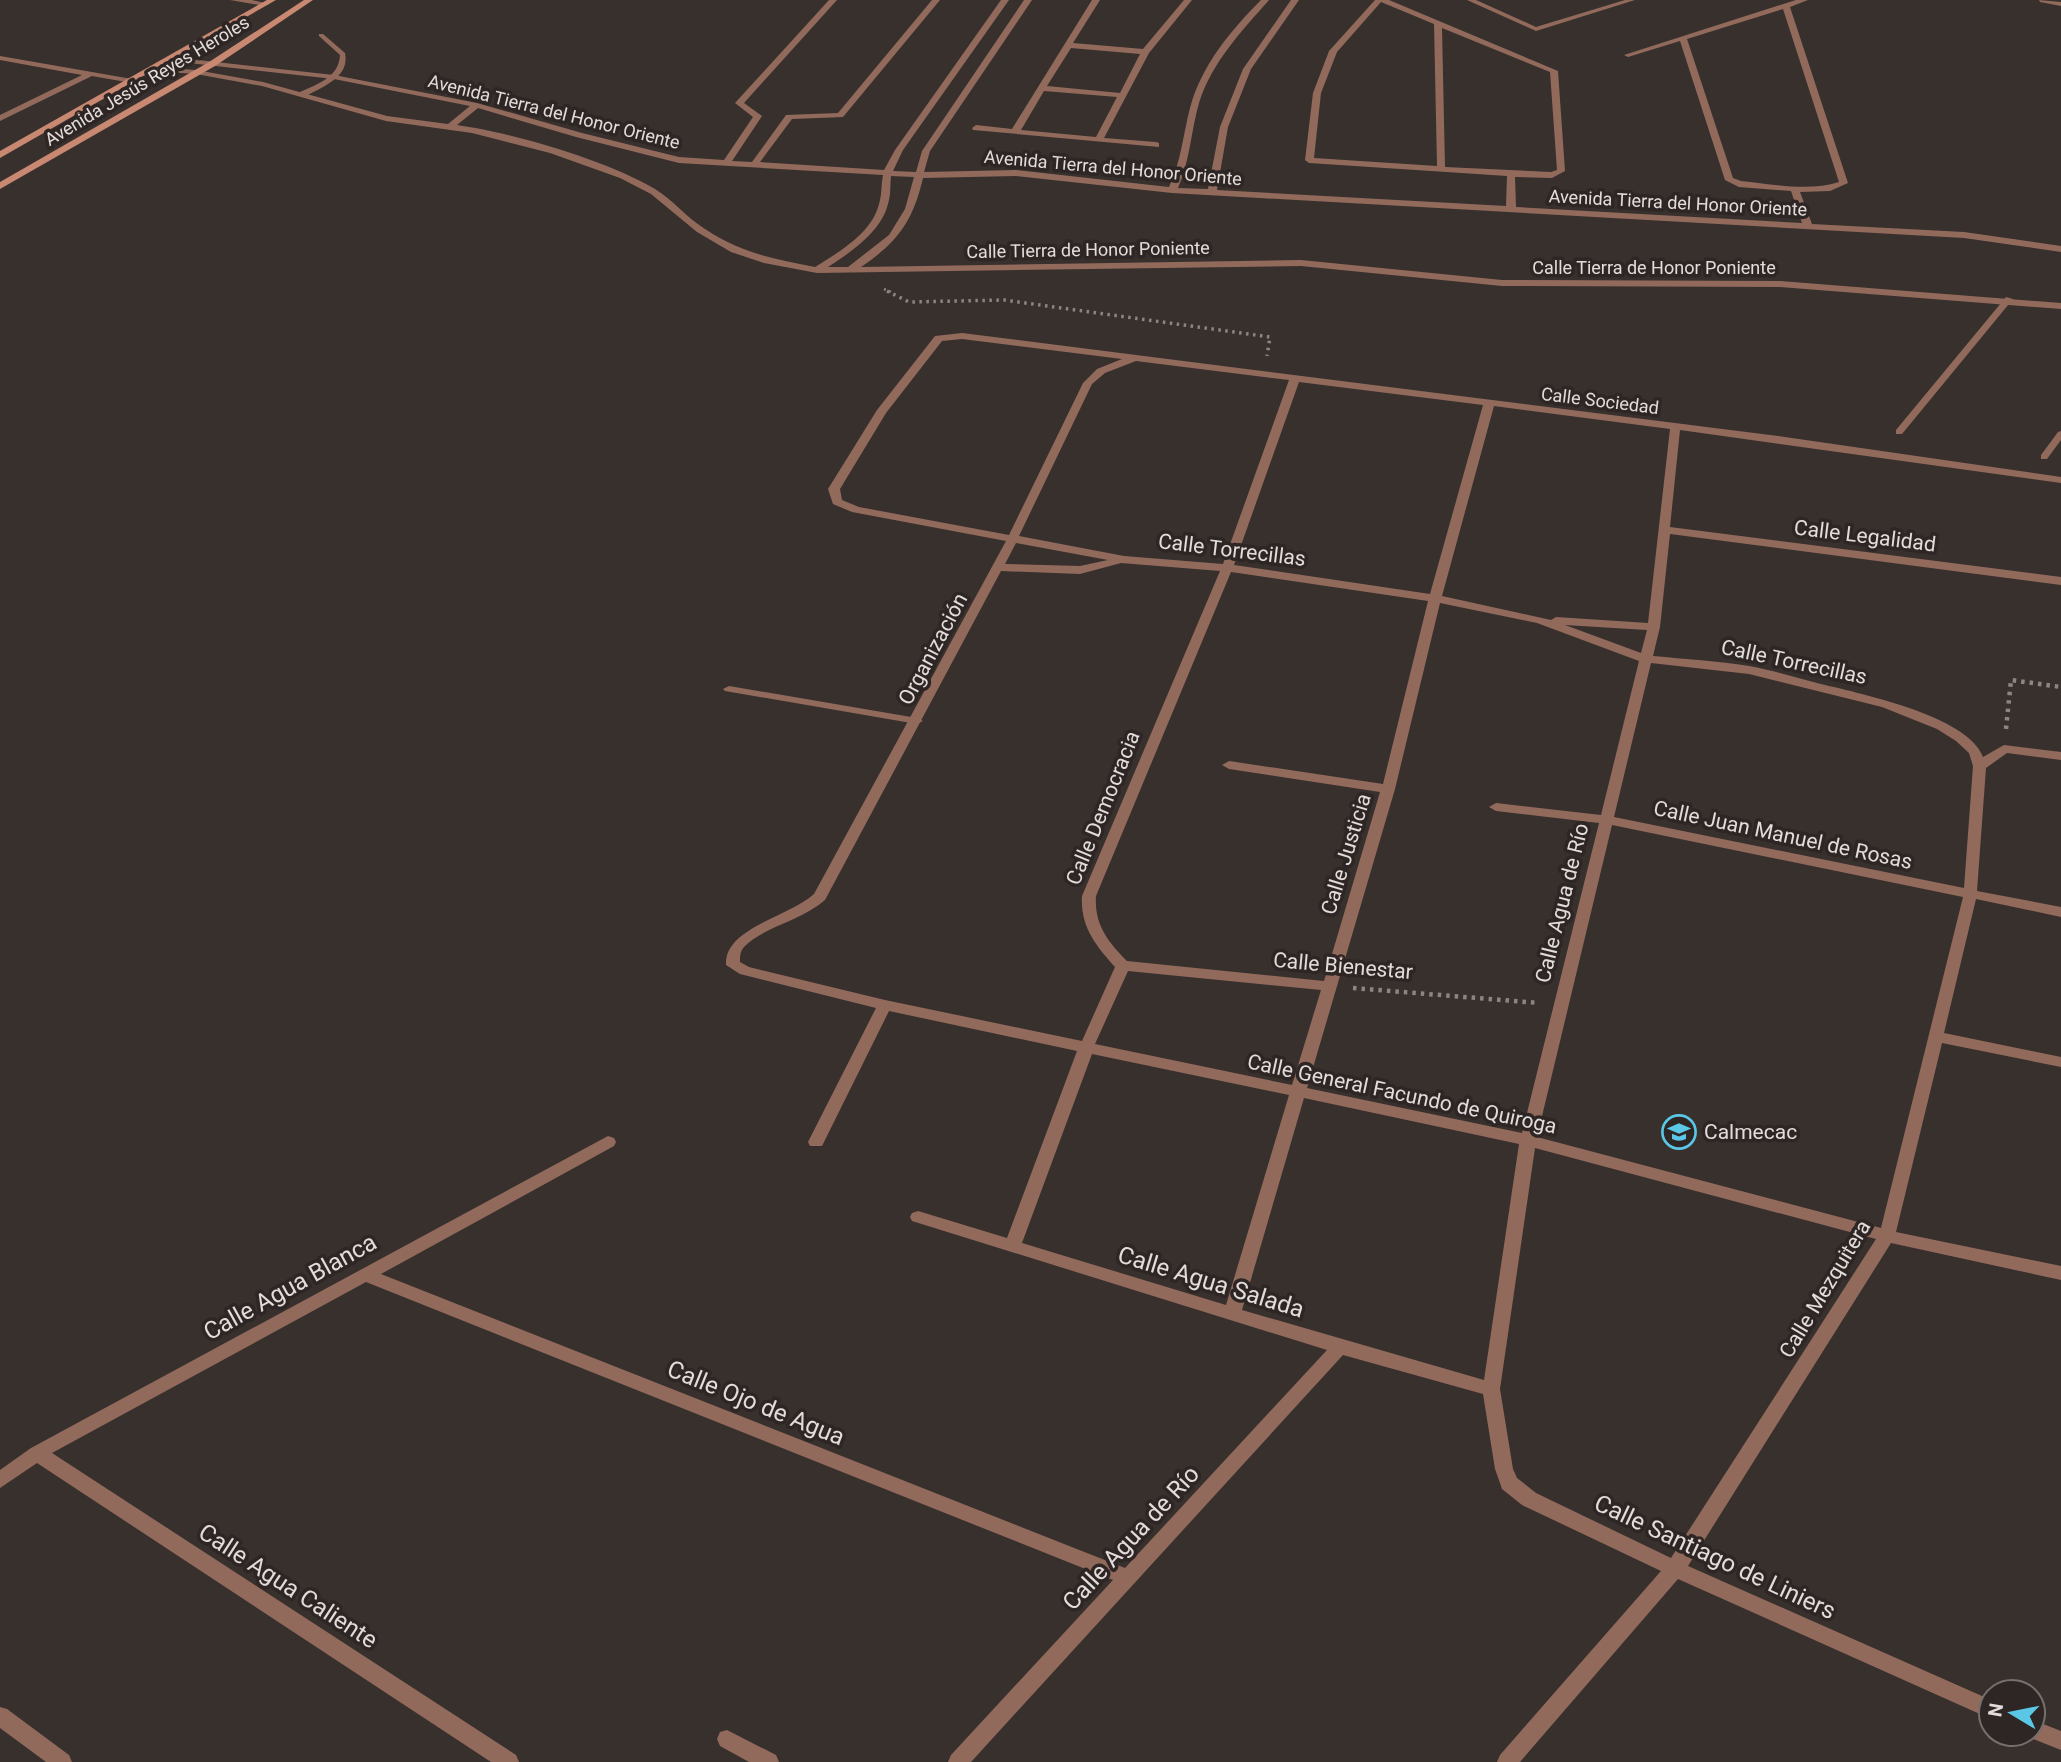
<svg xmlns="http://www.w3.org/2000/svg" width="2061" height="1762" font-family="Roboto,sans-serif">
  <rect width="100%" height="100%" fill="#38302d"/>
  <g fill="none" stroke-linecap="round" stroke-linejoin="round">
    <polyline stroke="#8c8583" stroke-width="2.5" stroke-dasharray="2 3.5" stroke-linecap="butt" points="884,289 891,292"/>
    <polyline stroke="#8c8583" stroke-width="3.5" stroke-dasharray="2.5 4.5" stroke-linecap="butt" points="887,291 909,302 1004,300 1270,337 1267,356"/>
    <g stroke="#8c8583" stroke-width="4.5" stroke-dasharray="3.5 5" stroke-linecap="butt">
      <polyline points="2006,729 2011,680 2061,687"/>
      <polyline points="1353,988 1539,1003"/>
    </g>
    <g fill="#926a5c" fill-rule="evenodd">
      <polygon points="1467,0 1476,0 1536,27 1625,0 1635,0 1536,31"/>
      <path d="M319,34H323L345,53C350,77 324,86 306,96H300V92C318,84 339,77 340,55L319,36Z"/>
      <polygon points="2006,297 2013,299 1902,434 1896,434 1896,430"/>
      <polygon points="2061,431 2061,440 2047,459 2041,459 2041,455 2058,432"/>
      <polygon points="729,686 917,718 923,721 917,724 725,691 723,689"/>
    </g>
    <g fill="#926a5c" fill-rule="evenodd">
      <polygon points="230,0 252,0 269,4 265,6"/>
      <path d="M829,0H837L744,103L762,116L732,161L752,162L786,115L838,113L932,0H940L843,117L792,119L760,162L884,170L895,150L1001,0H1009L903,150L893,171L916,172L922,151L1024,0H1032L930,151L924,172L1016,170L1169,187C1181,162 1183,135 1190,108C1201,66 1231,30 1261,0H1269C1241,32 1212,62 1199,103C1191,131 1190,161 1178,188L1208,189L1220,127L1243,69L1291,0H1299L1251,69L1228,127L1217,190L1506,206L1507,176L1309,163L1305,160L1313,93L1329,51L1375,0H1389L1558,71L1565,171L1552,178L1515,177L1516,207L1802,223L1791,191L1739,187L1725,180L1680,41L1628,57L1624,55L1796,0H1808L1790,7L1848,183L1830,191L1800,192L1812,224L1964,232L2061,246V252L1964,238L1172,193L1016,176L923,178C913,221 898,242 861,267L1301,260L1502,280L1780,281L2061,303V309L1780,287L1502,286L1301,266L817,273L764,263L731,252L697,232L651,194L620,178L550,153L472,133L386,121L262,86L196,74L153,71L149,69L153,67L196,70L263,82L387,116L448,124L470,106L334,79L171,61L167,59L171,57L334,75L477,103L582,133L679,157L724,160L753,117L735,103ZM1381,2L1434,24L1437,166L1314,158L1321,93L1337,52ZM1783,9L1839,182C1809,192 1772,184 1741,181L1733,178L1687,39ZM1442,28L1550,72L1557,170L1551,172L1445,167ZM478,108L576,137L679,163L883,175C881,185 882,195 879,204C872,233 839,252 815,267C774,259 741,253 705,229C687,218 673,200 655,189C606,160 514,133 457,125ZM891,176L914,177L905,209L889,235L848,267H828C851,252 881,232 888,204C891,195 890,185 891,176Z"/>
      <path d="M1092,0H1100L1073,43L1143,49L1184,0H1192L1149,53L1104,138L1156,142L1159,143V147L973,130L972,128L976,125L1012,129ZM1071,48L1140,54L1120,93L1047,86ZM1044,91L1117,97L1096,137L1021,130Z"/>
      <polygon points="2039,0 2061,2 2061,6 2040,2"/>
      <polygon points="0,56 132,79 136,81 132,83 92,76 0,121 0,115 82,75 0,60"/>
      <path d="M962,333L1778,436L2061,477V483L1680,430L1670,527L2061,577V585L1670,534L1660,627L1653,656C1685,659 1718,661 1749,666C1772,670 1794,677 1817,683C1857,693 1968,715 1983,757L2004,745L2061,752V760L2007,753L1986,768L1977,891L2061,907V917L1976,899L1944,1033L2061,1057V1067L1942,1043L1896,1232L2061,1266V1280L1891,1243L1688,1566L1991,1700V1719L1678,1579L1520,1762H1497L1500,1755L1661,1571L1522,1505L1502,1489L1500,1483L1495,1469L1483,1394L1343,1355L971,1762H948L951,1755L1113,1580L366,1282L52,1453L516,1755L519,1762H491L37,1463L0,1488V1470L31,1448L608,1136L614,1138L616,1142L614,1146L381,1274L1125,1568L1327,1350L912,1221L910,1217L912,1213L918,1211L1007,1238L1077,1051L889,1011L824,1142L822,1146H810L808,1142L876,1008L740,974L726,965C724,928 789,917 814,894L1006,541L852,512L833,504L828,489L877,410L935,336ZM962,339L1122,359L1097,369L1083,383L1009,535L859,507L842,500L840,489L886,413L942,341ZM1136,361L1289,380L1223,564L1124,556L1019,536L1092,384L1105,373ZM1299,382L1483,405L1430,594L1234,565ZM1494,406L1670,429L1648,623L1556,617L1551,620L1442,596ZM1016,543L1108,560L1080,566L1005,564ZM1121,563L1220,571L1082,896C1080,926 1096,946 1115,967L1082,1041L885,1000L749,967L740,962C740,956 740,952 744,947C763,927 801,921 825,900L1001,571L1080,574ZM1231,572L1428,601L1383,784L1229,761L1222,765L1229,769L1380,792L1324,981L1127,961C1108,942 1094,924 1096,896ZM1440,603L1537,623L1639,661L1601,815L1496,803L1489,807L1496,811L1599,823L1522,1133L1307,1088L1395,789ZM1565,625L1647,630L1641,653ZM1651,663L1749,674L1882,707L1937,729L1956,741L1969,753L1973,766L1964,888L1614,817ZM1612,825L1963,897L1881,1228L1537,1137ZM1128,971L1321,990L1292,1085L1095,1044ZM1092,1054L1289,1095L1226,1305L1022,1243ZM1304,1098L1519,1144L1484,1380L1242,1310ZM1535,1148L1876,1239L1671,1558L1536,1493L1517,1478L1513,1469L1500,1389Z"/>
      <polygon points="0,1707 7,1709 69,1755 72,1762 46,1762 0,1728"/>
      <polygon points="2033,1720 2061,1731 2061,1750 2026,1736 2025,1734 2033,1734"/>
      <polygon points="727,1730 776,1755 779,1762 749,1762 720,1746 717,1739 720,1732"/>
    </g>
    <g fill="#c88872" fill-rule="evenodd">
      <polygon points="267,0 276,0 0,158 0,151"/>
      <polygon points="304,0 313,0 215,66 0,189 0,182 209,62"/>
    </g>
  </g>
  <defs>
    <g id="school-ring" transform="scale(1.75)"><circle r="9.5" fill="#2e2624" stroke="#5bc7e7" stroke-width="1.5"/><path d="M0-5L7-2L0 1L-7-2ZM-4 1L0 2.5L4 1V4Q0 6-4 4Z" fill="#5bc7e7"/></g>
  </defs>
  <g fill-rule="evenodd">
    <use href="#school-ring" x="1679" y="1132"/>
  </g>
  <g text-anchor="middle" stroke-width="7" stroke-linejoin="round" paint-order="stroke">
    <g font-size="18" fill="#e2dcda" stroke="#2e2624">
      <text transform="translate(147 81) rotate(-31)" y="6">Avenida Jesús Reyes Heroles</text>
      <text transform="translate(554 112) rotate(14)" y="6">Avenida Tierra del Honor Oriente</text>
      <text transform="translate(1113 168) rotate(5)" y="6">Avenida Tierra del Honor Oriente</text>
      <text transform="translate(1678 203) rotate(3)" y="6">Avenida Tierra del Honor Oriente</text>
      <text transform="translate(1088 250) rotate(-1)" y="6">Calle Tierra de Honor Poniente</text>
      <text x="1654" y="274">Calle Tierra de Honor Poniente</text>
      <text transform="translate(1600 401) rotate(7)" y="6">Calle Sociedad</text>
    </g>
    <g font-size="21" fill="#e2dcda" stroke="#2e2624">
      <text transform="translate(1865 536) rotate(7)" y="7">Calle Legalidad</text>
      <text transform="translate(1232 550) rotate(7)" y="7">Calle Torrecillas</text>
      <text transform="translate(933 649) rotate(-62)" y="7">Organización</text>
      <text transform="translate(1794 662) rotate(12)" y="7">Calle Torrecillas</text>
      <text transform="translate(1103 808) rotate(-68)" y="7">Calle Democracia</text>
      <text transform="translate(1783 835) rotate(12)" y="7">Calle Juan Manuel de Rosas</text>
      <text transform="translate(1346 854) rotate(-73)" y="7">Calle Justicia</text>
      <text transform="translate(1562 903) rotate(-76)" y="7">Calle Agua de Río</text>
      <text transform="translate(1343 966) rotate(5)" y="7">Calle Bienestar</text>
      <text transform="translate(1402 1094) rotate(12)" y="7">Calle General Facundo de Quiroga</text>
      <text transform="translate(1825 1289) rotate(-59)" y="7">Calle Mezquitera</text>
    </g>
    <g font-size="21" fill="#e2dcda" stroke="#2e2624" text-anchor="start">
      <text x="1704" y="1139">Calmecac</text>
    </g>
    <g font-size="24" fill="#e2dcda" stroke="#2e2624">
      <text transform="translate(1211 1282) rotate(17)" y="8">Calle Agua Salada</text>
      <text transform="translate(290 1287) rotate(-29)" y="8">Calle Agua Blanca</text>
      <text transform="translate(756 1403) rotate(22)" y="8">Calle Ojo de Agua</text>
      <text transform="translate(1131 1538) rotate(-47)" y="8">Calle Agua de Río</text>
      <text transform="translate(1715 1557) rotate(25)" y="8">Calle Santiago de Liniers</text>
      <text transform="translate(288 1586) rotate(33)" y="8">Calle Agua Caliente</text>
    </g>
  </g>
  <g transform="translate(2012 1713) rotate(280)"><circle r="33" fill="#2e2624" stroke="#766f6d" stroke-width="2"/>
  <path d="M0-5L12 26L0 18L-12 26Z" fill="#5bc7e7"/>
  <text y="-10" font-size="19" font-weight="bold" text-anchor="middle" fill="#e2dcda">N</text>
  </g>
</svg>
